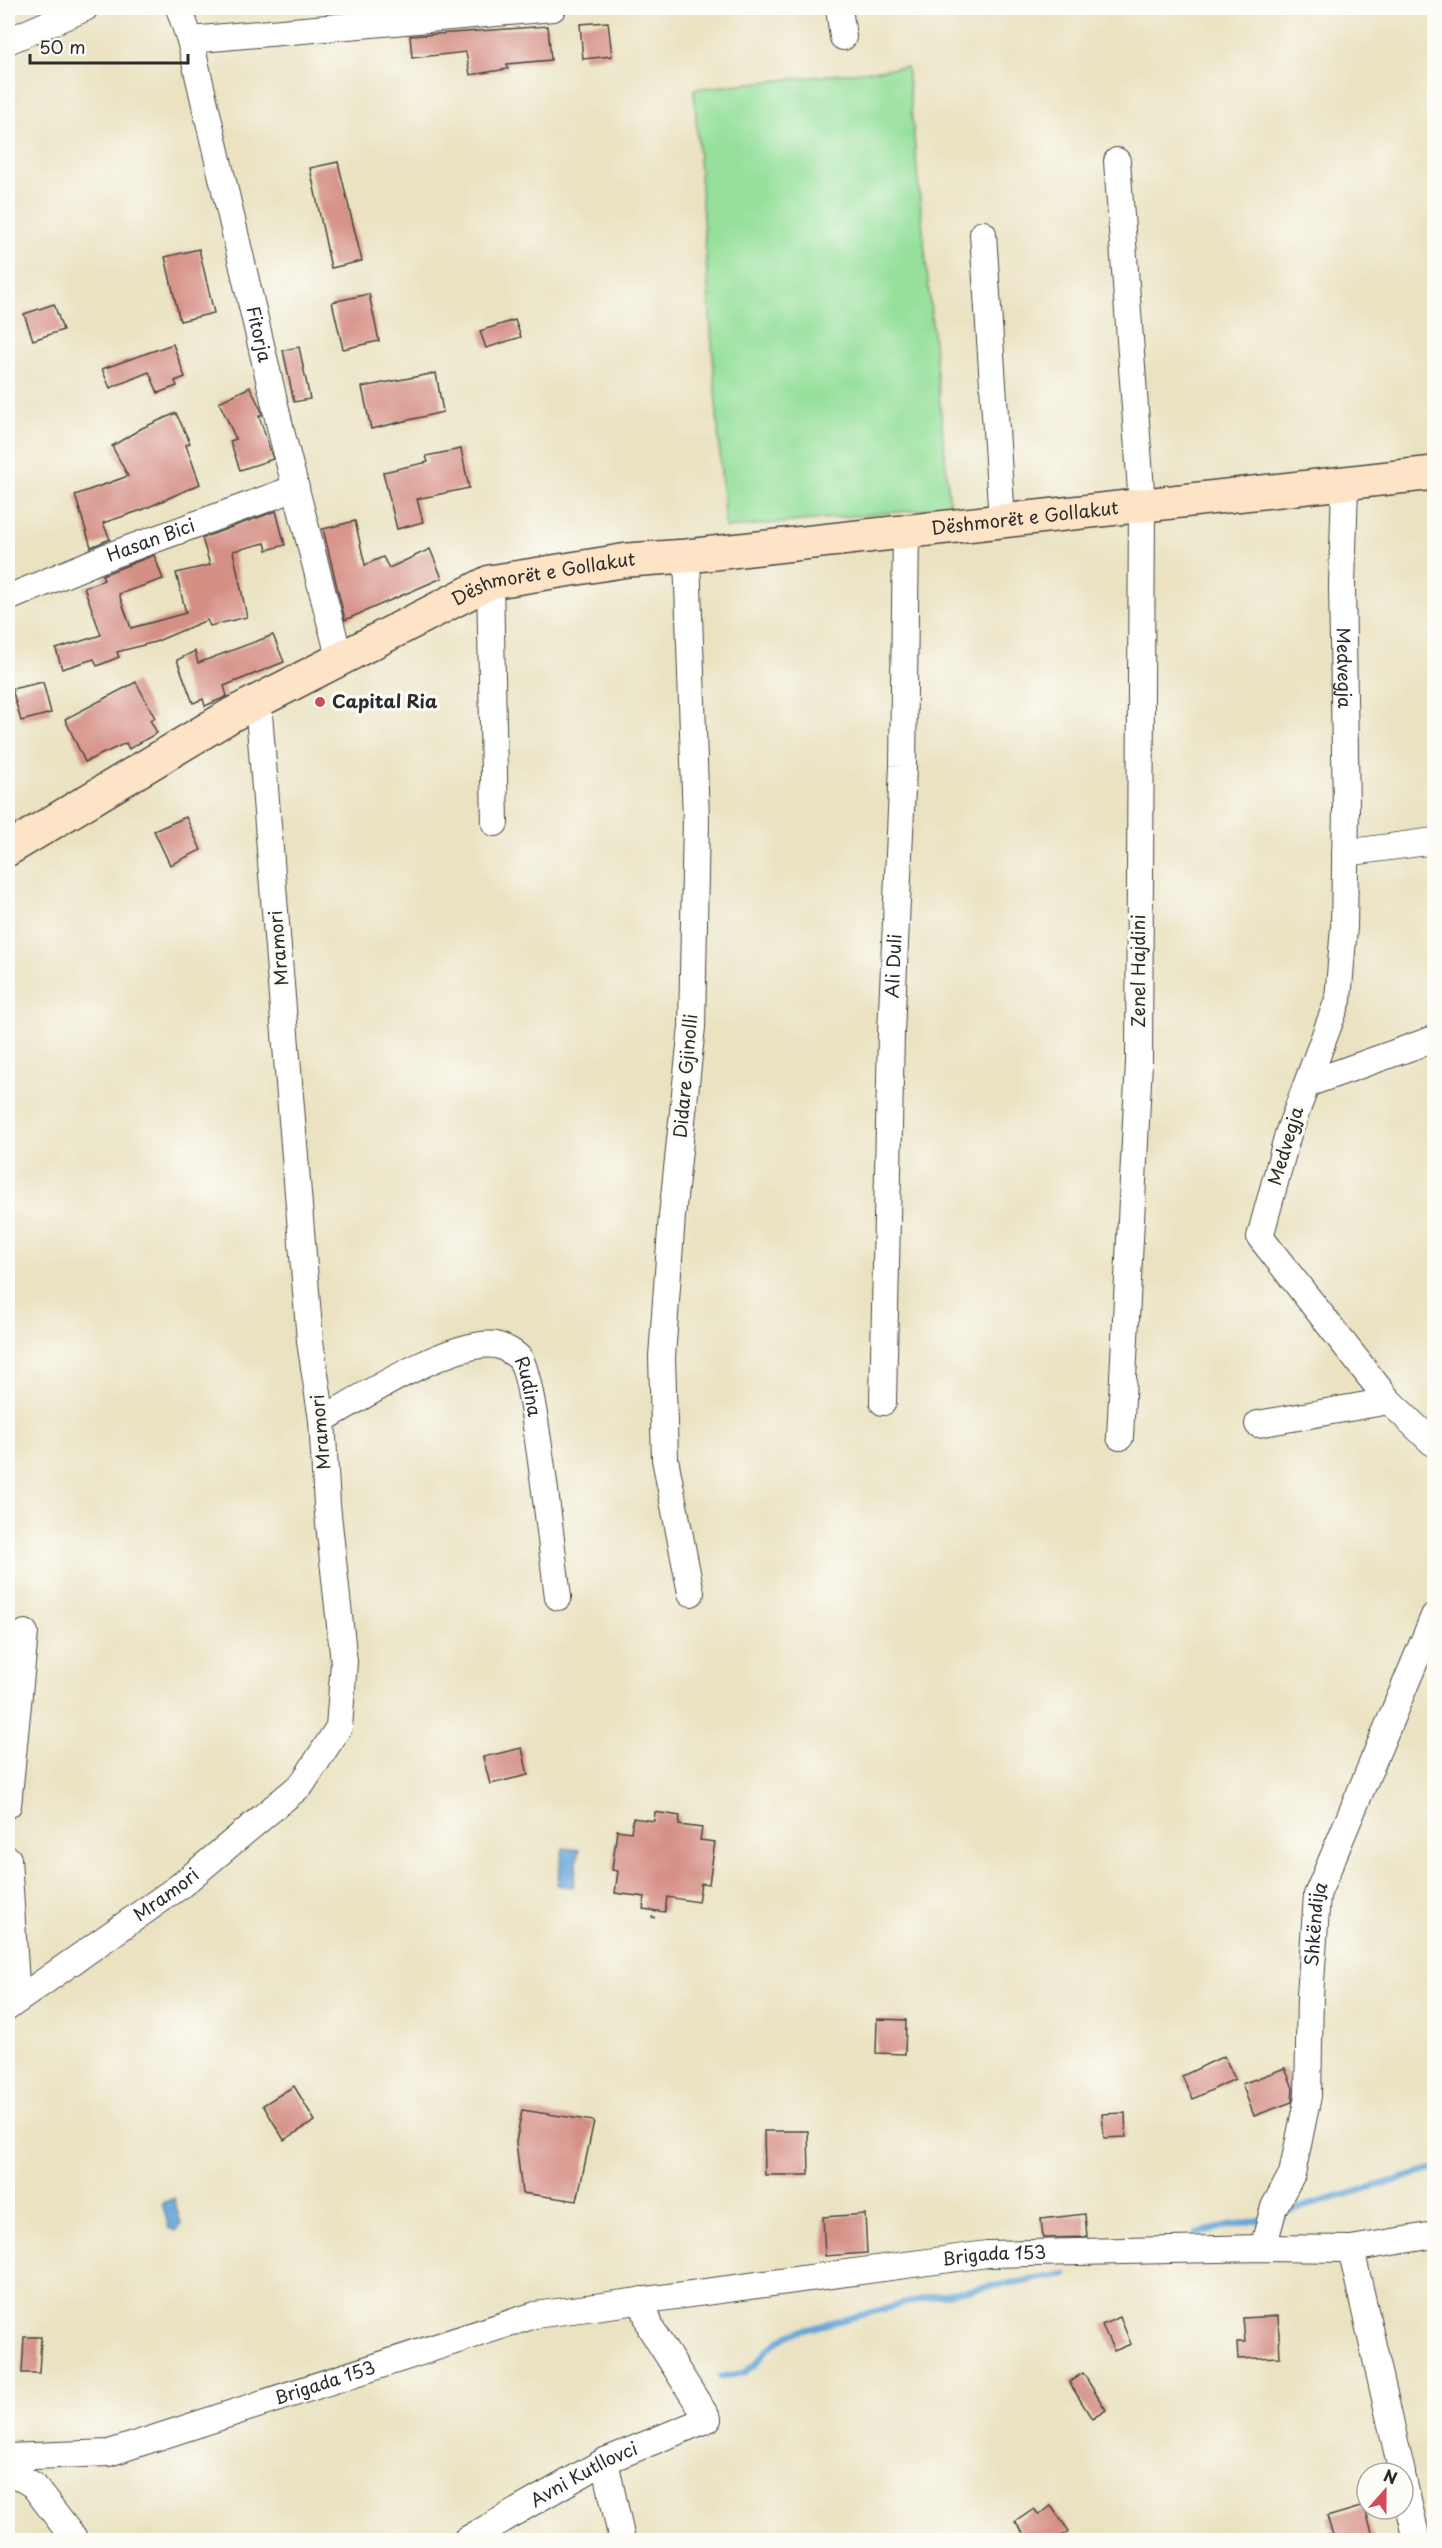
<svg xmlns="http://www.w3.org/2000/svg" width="1442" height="2548" font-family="'Playpen Sans',sans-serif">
  <rect width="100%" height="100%" fill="#fdfcf7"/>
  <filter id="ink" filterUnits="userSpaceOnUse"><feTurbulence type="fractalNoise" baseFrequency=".0167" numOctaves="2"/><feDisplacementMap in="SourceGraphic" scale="12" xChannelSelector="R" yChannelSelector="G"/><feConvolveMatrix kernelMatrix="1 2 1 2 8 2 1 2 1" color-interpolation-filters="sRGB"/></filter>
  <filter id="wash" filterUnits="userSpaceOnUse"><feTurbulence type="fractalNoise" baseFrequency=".008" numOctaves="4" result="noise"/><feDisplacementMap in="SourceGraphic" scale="24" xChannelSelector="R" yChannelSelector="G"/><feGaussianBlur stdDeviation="1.35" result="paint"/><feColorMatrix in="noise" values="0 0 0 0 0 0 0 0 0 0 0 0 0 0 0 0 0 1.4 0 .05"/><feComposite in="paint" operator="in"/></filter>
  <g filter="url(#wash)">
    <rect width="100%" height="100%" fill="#eae2c1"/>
    <polygon fill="#96e09b" stroke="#608663" stroke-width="1.5" points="907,67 950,507 725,528 694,89"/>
    <g fill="#63a5d7" stroke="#476881" stroke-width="1.5">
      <polygon points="563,1848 579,1850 573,1887 557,1885"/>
      <polygon points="174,2198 181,2224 176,2231 169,2228 162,2203"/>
    </g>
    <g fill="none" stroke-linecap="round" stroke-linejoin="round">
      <g stroke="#63a5d7" stroke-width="6">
        <polyline points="1289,2211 1434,2169"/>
        <polyline points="1196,2233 1262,2219"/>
        <polyline points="720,2377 744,2373 756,2364 767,2350 790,2334 933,2296 1066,2274"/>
      </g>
    </g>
    <g id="blocks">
      <g fill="#d59086">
        <polygon points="608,22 612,56 583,59 580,24"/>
        <polygon points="548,26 551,60 507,64 508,69 470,75 466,52 412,58 410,36"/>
        <polygon points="338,162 362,261 331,268 310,168"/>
        <polygon points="199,249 214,313 180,321 165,257"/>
        <polygon points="369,294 379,341 343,349 332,302"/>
        <polygon points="54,304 63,330 33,340 24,314"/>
        <polygon points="515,320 521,337 486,348 480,331"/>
        <polygon points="173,344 185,377 175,381 177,386 158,393 149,372 110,388 102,369"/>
        <polygon points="299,347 310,399 294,402 283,350"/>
        <polygon points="436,373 443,412 371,429 362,387"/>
        <polygon points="250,387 261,410 262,415 259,416 273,459 240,470 230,441 236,439 219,402"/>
        <polygon points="176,413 190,443 186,445 200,484 142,510 103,523 110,539 91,547 75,495 128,476 112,446 142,428"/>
        <polygon points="461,449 469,488 417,499 423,522 397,529 383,472 428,462 426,456"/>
        <polygon points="276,511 285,545 267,550 265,543 233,551 247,617 210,626 207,620 155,642 117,652 119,657 97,666 94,659 62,669 56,649 101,635 84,587 104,580 102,575 154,555 163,579 119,594 131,628 186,613 176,573 210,565 202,538"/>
        <polygon points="355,521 365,565 383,557 389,568 430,549 442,578 345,620 323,529"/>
        <polygon points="273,635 284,662 224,686 227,696 221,699 205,706 203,699 193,703 177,660 195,651 198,663"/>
        <polygon points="43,682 51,713 21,721 12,689"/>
        <polygon points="136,682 155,718 150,720 157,733 129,749 126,743 85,762 65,719"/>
        <polygon points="186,817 201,850 170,865 154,831"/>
        <polygon points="522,1748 528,1775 490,1784 483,1757"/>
        <polygon points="655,1812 680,1816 679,1825 702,1828 700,1840 715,1842 709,1884 701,1883 698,1902 667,1897 665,1912 643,1909 645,1897 615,1893 618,1871 612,1870 617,1830 631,1832 633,1818 654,1821"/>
        <polygon points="877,2019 906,2020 905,2054 876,2053"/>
        <polygon points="1224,2056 1235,2079 1193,2099 1182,2076"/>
        <polygon points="1285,2068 1293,2088 1292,2102 1254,2116 1242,2084"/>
        <polygon points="294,2086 315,2121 284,2140 263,2105"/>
        <polygon points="522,2110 594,2121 577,2201 522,2193 516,2142"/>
        <polygon points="1125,2113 1126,2137 1104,2138 1102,2114"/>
        <polygon points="764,2131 808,2131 809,2175 765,2175"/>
        <polygon points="865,2214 867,2253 825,2256 823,2217"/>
        <polygon points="1085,2214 1087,2237 1043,2238 1041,2219"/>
        <polygon points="1278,2316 1280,2357 1238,2359 1237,2342 1245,2342 1243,2318"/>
        <polygon points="1120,2317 1131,2344 1114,2351 1102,2325"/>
        <polygon points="24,2337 41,2337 39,2373 22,2373"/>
        <polygon points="1083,2373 1106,2410 1092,2419 1069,2382"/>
        <polygon points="1051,2506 1069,2531 1055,2541 1029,2541 1015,2522 1034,2509 1039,2515"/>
        <polygon points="1364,2506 1374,2538 1364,2541 1335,2541 1327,2517"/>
      </g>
    </g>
  </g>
  <g filter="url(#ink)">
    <use href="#blocks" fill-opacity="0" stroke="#484642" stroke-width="1.5"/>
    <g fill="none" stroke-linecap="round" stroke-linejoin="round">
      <g stroke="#484642" stroke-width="28">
        <g id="street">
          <path id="s1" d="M179,8L190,40L282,435L340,660"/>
          <polyline points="839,8 843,37"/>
          <polyline points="190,40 553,8"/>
          <polyline points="8,41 85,8"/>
          <polyline points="1117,161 1142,504 1139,1062 1120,1437"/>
          <polyline points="983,234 1002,520"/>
          <path id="s2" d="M1345,484L1342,585L1346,807L1344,927L1338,1000L1288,1134L1260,1237L1389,1401L1434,1444"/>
          <polyline points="687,556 696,820 692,1027 672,1216 662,1357 665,1459 691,1593"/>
          <polyline points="490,582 495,823"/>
          <path id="s3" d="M8,598L106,557L296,488"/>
          <polyline points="1345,853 1434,841"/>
          <polyline points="1307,1084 1434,1039"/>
          <path id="s4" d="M883,1402L891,1033L903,766L906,530"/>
          <path id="s5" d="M322,1420C360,1398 453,1339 496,1345C504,1347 515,1353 520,1359C534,1376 553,1561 558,1597"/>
          <polyline points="1258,1424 1389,1401"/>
          <polyline points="8,1805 25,1633"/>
          <polyline points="8,1859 17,2000"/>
          <path id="s6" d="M8,2007L180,1886L302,1784L339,1727L344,1662L327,1505L322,1420L310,1341L258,702"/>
          <path id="s7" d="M1263,2248L1274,2207L1292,2174L1308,2096L1310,1996L1317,1895L1434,1616"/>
          <polyline points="1351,2249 1402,2473"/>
          <path id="s8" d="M8,2457L109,2453L535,2315L987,2254L1263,2248L1351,2249L1434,2235"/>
          <polyline points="605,2461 622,2540"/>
          <polyline points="8,2470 33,2485 75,2540"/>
          <polyline points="1403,2479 1417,2540"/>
          <path id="s9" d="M466,2540L605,2461L708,2419L651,2329L642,2300"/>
        </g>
      </g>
      <g stroke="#484642" stroke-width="36">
        <g id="secondary">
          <path id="s10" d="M8,849L233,714L490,582L628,560L687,556L1434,473"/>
        </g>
      </g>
      <polyline stroke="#484642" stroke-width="4" stroke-dasharray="1.5 4.5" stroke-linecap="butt" points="653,1918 655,1911"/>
      <use href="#street" stroke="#fff" stroke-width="26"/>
      <use href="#secondary" stroke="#fee4c6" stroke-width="33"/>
    </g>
  </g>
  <circle fill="#d1495b" stroke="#fdfcf7" stroke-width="2" cx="320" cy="702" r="6"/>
  <g text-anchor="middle" stroke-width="6" stroke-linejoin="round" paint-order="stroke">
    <g font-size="18" fill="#2b2b2b" stroke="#fdfcf7">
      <text dy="6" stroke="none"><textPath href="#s1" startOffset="336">Fitorja</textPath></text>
      <text dy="6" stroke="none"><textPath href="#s10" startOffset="1090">Dëshmorët e Gollakut</textPath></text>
      <text dy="6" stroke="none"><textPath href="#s3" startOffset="154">Hasan Bici</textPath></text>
      <text dy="6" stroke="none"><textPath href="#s10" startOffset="604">Dëshmorët e Gollakut</textPath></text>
      <text dy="6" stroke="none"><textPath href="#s2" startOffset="184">Medvegja</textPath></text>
      <text transform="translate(279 948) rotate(-95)" y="6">Mramori</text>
      <text dy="6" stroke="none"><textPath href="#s4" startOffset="436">Ali Duli</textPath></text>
      <text transform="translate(1139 971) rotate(-90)" y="6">Zenel Hajdini</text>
      <text transform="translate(686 1076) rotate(-85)" y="6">Didare Gjinolli</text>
      <text transform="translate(1286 1146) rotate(-73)" y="6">Medvegja</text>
      <text dy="6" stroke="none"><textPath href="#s5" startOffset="249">Rudina</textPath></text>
      <text transform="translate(321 1432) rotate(-95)" y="6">Mramori</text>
      <text dy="6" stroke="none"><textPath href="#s6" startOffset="194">Mramori</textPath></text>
      <text dy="6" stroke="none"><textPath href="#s7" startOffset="332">Shkëndija</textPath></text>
      <text dy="6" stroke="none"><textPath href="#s8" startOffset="1012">Brigada 153</textPath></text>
      <text dy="6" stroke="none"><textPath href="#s8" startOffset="328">Brigada 153</textPath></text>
      <text dy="6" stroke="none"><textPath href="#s9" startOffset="135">Avni Kutllovci</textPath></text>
    </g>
    <g font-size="18" font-weight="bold" fill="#2b2b2b" stroke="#fdfcf7" text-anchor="start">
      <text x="332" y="708">Capital Ria</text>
    </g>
  </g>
  <rect width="1442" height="2548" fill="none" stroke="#fdfcf7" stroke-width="30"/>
  <g transform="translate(1385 2491) rotate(21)"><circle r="28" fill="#fdfcf7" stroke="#a9a8a5" stroke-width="1.5"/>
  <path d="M0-4.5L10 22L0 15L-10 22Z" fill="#d1495b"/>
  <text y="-9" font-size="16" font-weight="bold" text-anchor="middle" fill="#2b2b2b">N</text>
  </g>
  <path d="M30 54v9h158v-9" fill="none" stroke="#2b2b2b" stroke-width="3"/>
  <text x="39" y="54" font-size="18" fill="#2b2b2b" stroke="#fdfcf7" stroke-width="4.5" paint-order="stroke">50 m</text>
</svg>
